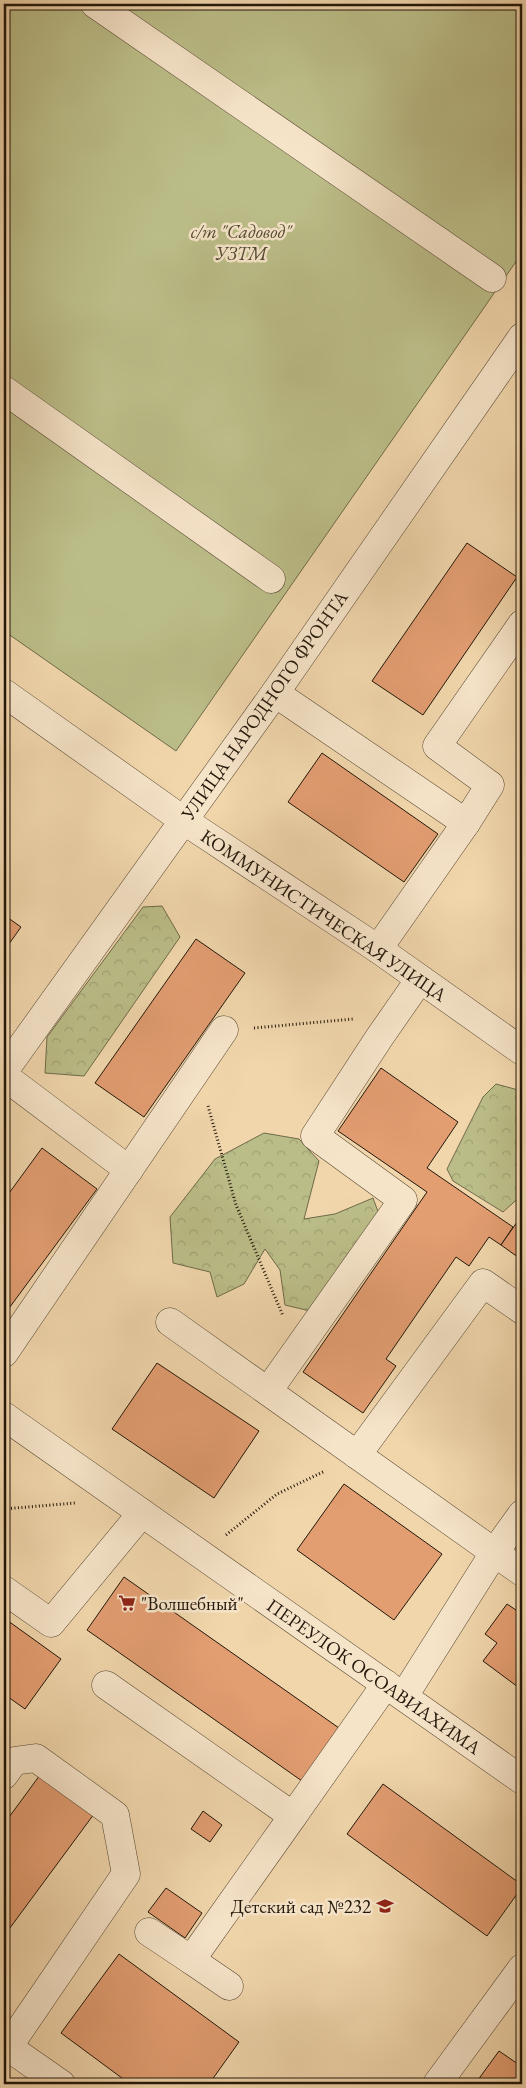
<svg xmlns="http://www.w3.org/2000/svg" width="526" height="2088" font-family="'EB Garamond',serif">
  <defs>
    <pattern id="forest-crowns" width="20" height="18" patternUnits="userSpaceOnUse" patternTransform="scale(1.25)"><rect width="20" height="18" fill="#bbbd88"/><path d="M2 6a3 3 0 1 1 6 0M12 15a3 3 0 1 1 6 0" fill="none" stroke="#a0a274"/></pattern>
  </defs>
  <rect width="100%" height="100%" fill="#f1d6ac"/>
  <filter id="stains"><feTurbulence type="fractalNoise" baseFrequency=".004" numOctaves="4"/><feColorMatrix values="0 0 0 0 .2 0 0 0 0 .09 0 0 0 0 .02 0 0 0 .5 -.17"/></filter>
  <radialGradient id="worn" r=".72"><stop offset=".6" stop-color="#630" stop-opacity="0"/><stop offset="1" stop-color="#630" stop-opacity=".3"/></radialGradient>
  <g fill="url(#forest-crowns)" stroke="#6e6a49">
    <polygon points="162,906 180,937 84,1076 45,1073 47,1037 143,907"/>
    <polygon points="496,1084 522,1091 522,1195 503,1212 453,1181 447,1169 483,1097"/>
    <polygon points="264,1133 299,1139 319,1161 304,1219 335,1214 373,1198 380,1217 310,1311 285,1305 280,1270 265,1249 244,1284 217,1297 210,1272 173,1263 170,1217 215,1159"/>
  </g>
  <polygon fill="#bbbd88" stroke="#6e6a49" points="4,4 522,4 522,253 176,751 4,631"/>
  <g fill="#e29d71" stroke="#22170a">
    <polygon points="467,543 517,577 423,715 372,681"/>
    <polygon points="322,753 438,834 404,882 288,802"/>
    <polygon points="4,915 21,927 4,951"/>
    <polygon points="196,939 245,973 144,1117 95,1083"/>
    <polygon points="381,1068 458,1122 427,1168 513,1227 501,1245 489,1237 469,1266 456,1257 386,1359 396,1366 363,1413 303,1372 427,1192 338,1131"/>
    <polygon points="42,1148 97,1189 4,1315 4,1200"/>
    <polygon points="522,1215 522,1260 501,1245"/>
    <polygon points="157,1363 259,1431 214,1498 112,1429"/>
    <polygon points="344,1484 442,1554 394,1620 297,1550"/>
    <polygon points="124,1577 339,1728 302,1781 87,1630"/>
    <polygon points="507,1604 519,1612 522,1608 522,1690 483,1661 497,1643 485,1634"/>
    <polygon points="4,1618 61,1659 25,1709 4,1694"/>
    <polygon points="40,1775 94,1814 4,1936 4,1824"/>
    <polygon points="383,1784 522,1885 522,1887 487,1936 347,1834"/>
    <polygon points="203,1811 222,1825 210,1842 191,1829"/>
    <polygon points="166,1888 202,1913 185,1938 148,1912"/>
    <polygon points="119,1954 239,2042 209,2084 130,2084 61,2033"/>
    <polygon points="499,2051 518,2064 522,2058 522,2084 475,2084"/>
  </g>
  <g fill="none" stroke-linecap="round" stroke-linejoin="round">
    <g stroke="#564732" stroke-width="29">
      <g id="minor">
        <polyline points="95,4 492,278"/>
        <polyline points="4,390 271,579"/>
        <polyline points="4,693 183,820 378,949 522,1051"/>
        <polyline points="275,693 466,823 378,949"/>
        <polyline points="466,823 490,785 437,746 522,624"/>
        <polyline points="4,1071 275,693 522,337"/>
        <polyline points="4,1076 129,1170"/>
        <polyline points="170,1322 522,1572"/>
        <polyline points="4,1353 224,1030"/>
        <polyline points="268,1391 403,1200 315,1136 379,1038 420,979"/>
        <polyline points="4,1416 522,1780"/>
        <polyline points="357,1455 483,1283 522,1310"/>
        <polyline points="4,1590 51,1623 142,1513"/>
        <polyline points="106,1685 293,1816 386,1684"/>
        <polyline points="404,1696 494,1553 522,1514"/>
        <polyline points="4,1775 14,1761 36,1758 115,1815 126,1874 4,2053"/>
        <polyline points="149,1932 191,1960 293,1816"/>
        <polyline points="191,1960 229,1986"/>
        <polyline points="8,2047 61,2084"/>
        <polyline points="437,2084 522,1968"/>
      </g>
    </g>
    <g stroke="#22170a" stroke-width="3" stroke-dasharray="1 2.5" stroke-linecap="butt">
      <polyline points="254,1028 353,1019"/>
      <polyline points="208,1106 236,1205 283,1316"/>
      <polyline points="4,1509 75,1503"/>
      <polyline points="226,1535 277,1494 325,1471"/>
    </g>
    <use href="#minor" stroke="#f6e4c9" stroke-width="28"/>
  </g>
  <defs>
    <g id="supermarket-bare" transform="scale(1.35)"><path d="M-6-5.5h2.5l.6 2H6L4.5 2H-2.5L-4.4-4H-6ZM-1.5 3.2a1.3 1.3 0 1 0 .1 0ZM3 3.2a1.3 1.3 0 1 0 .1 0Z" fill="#8f2418" stroke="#f6e4c9" stroke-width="2.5" paint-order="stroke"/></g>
    <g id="school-bare" transform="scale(1.35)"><path d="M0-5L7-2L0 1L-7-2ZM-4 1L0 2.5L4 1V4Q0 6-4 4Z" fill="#8f2418" stroke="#f6e4c9" stroke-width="2.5" paint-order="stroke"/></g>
  </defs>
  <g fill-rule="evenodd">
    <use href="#supermarket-bare" x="127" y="1603"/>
    <use href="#school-bare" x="385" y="1906"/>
  </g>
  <g text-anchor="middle" stroke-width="5" stroke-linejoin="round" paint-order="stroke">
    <g font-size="19" font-style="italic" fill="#504930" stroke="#f6e4c9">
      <text x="241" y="238">с/т "Садовод"<tspan x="241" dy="22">УЗТМ</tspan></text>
    </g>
    <g font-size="19" fill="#22170a" stroke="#f6e4c9">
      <text transform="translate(264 705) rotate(-55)" y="7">УЛИЦА НАРОДНОГО ФРОНТА</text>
      <text transform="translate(324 915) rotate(34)" y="7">КОММУНИСТИЧЕСКАЯ УЛИЦА</text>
      <text transform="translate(374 1676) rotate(35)" y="7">ПЕРЕУЛОК ОСОАВИАХИМА</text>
    </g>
    <g font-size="19" fill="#22170a" stroke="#f6e4c9" text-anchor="start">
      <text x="141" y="1610">"Волшебный"</text>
      <text x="371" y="1913" text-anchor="end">Детский сад №232</text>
    </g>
  </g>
  <rect width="526" height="2088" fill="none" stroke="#f1d6ac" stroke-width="20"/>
  <rect x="5" y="5" width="516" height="2078" fill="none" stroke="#22170a" stroke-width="2.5"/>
  <rect x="10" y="10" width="506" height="2068" fill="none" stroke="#22170a"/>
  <rect width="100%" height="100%" filter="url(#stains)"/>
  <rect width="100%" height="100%" fill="url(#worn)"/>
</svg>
